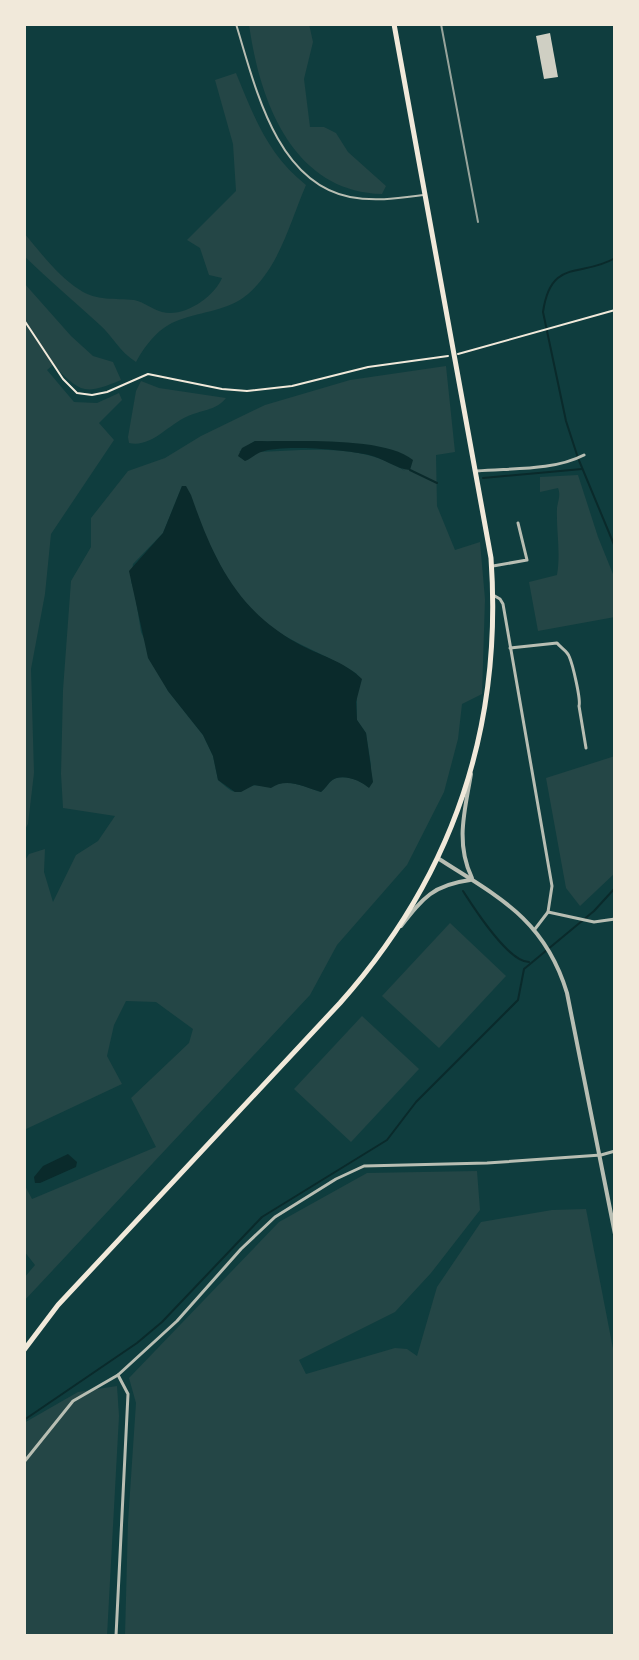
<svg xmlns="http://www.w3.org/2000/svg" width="639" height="1660" font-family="'Work Sans',sans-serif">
  <rect width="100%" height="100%" fill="#0f3d3e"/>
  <g fill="#244646" fill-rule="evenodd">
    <path d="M249,24H309L313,42L304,79L310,127H324L336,133L348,152L386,186L382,194C292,192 259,99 249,24Z"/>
    <path d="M236,73C254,117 268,155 306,185C290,222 280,266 248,294C228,311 203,311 179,320C159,327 146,344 136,362C119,351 114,338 100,325C75,302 49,280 24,256V233C40,252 58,276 80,290C96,301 115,298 134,300C144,302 152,309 162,312C184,318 214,297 222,278L209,275L200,248L187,240L236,191L233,144L215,80Z"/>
    <path d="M24,283L71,336L93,356L113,362L121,380C83,396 81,392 53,365L47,370L74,402L97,403L119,393L122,400L99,423L114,440L51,534L45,594L31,669L34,773L28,824L24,831Z"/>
    <path d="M446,366L455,452L436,455L437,506L455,550L480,542L485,599L482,694L462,704L458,739L444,792L407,865L337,945L310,995L24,1301V1278L35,1265L24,1251V1184L32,1199L156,1147L131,1098L189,1043L193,1029L156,1002L126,1001L114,1025L107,1056L122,1084L24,1130V862L29,854L45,849L44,872L53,902L76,855L98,841L115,816L63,808L61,774L63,690L71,581L91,547V518L128,471L165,458L201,436L265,405L350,380ZM255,441L376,446L405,471C355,439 294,453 239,452ZM182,486C204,529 221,580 255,614C284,642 324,652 357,674V720L366,733L371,765L368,787C360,780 340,772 330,782C327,785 325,789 321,792C304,787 287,777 271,787C265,787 257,784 252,786C231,793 237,796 218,780L213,756L203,735L168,691L141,632L135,594L131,581L133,564L163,533Z"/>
    <path d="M141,381L159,388L226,398C216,411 200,410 186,417C168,425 151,448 129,443L128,437L136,391Z"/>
    <path d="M578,475L598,537L615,579V617L538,631L529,582L557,575C561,553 556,530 557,508C558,500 561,496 558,488L540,492V477Z"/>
    <polygon points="615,756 615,873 580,906 566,888 546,778"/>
    <polygon points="450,923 506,976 439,1048 382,996"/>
    <polygon points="362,1016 419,1069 351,1142 294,1089"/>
    <polygon points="477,1171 480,1210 431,1273 395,1312 299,1360 306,1374 395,1348 407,1349 417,1356 437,1287 481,1222 552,1210 586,1209 615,1359 615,1636 125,1636 128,1522 136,1403 129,1378 279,1222 367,1173"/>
    <polygon points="117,1386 119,1416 107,1636 24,1636 24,1423 78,1392"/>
  </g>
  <g fill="#0a2a2b">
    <path d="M255,441C294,442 384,436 413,460L410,470C396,469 383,458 369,455C345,450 284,444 261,452C255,454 251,459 245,461L238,456L242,448Z"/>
    <path d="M182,486H186L191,495C213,558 236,609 297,643C318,655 344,661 362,679L356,702L357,720L366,733L373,782L369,788C360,780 340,772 330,782C327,785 325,789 321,792C304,787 287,777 271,788L254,785L241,792H235L218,780L213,756L203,735L168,691L148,658L129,571L163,533Z"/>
    <polygon points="68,1154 77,1162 76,1167 40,1183 35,1183 34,1177 43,1166"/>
  </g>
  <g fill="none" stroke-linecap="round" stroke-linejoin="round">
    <g stroke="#0a2a2b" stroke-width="2">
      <path d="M615,258C582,278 551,257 543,312L566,421L578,458L615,547"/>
      <polyline points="410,470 437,483"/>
      <polyline points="483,478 582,469"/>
      <path d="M463,891C474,908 508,962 529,962"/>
      <polyline points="24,1420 137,1343 162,1322 262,1217 387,1140 416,1102 518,1000 524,969 594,911 615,888"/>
    </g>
  </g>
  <polygon fill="#cfcfc3" points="550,33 558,77 544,79 536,36"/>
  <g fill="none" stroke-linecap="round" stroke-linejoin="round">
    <g stroke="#f1e9da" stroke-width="2">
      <polyline points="24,320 63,379 77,393 92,395 107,392 148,374 222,389 247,391 292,386 368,367 448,356"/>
      <polyline points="458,354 615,310"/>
    </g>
    <path stroke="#b8beb3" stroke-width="2" d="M236,24C255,85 275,182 350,197C375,202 400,198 424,195"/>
    <g stroke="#b8beb3" stroke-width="3">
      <path d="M477,471C511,468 553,471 584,455"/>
      <polyline points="493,566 527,560 518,523"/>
      <polyline points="493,595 500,599 503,604 552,886 548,912 535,929"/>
      <path d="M510,648L557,643C561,648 567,651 569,656C573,665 581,700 579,706L586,748"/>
      <polyline points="548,912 594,922 615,919"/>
      <polyline points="24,1462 73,1401 118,1375 177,1321 241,1249 275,1217 336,1179 364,1166 487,1163 601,1155 615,1151"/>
      <polyline points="116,1636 128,1394 118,1375"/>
    </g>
    <g stroke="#b8beb3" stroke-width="4">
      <path d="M471,774C465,810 455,843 472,878"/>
      <path d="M439,859C499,897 545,920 567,993L615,1234"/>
      <path d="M401,926C423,898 433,885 470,880"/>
    </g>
    <path stroke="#f1e9da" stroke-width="5" d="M24,1350L58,1305L340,1003C453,876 503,728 491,558L394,24"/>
    <polyline stroke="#97a49c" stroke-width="2" points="441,24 478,222"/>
  </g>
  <rect width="639" height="1660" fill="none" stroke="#f1e9da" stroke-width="52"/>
</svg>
